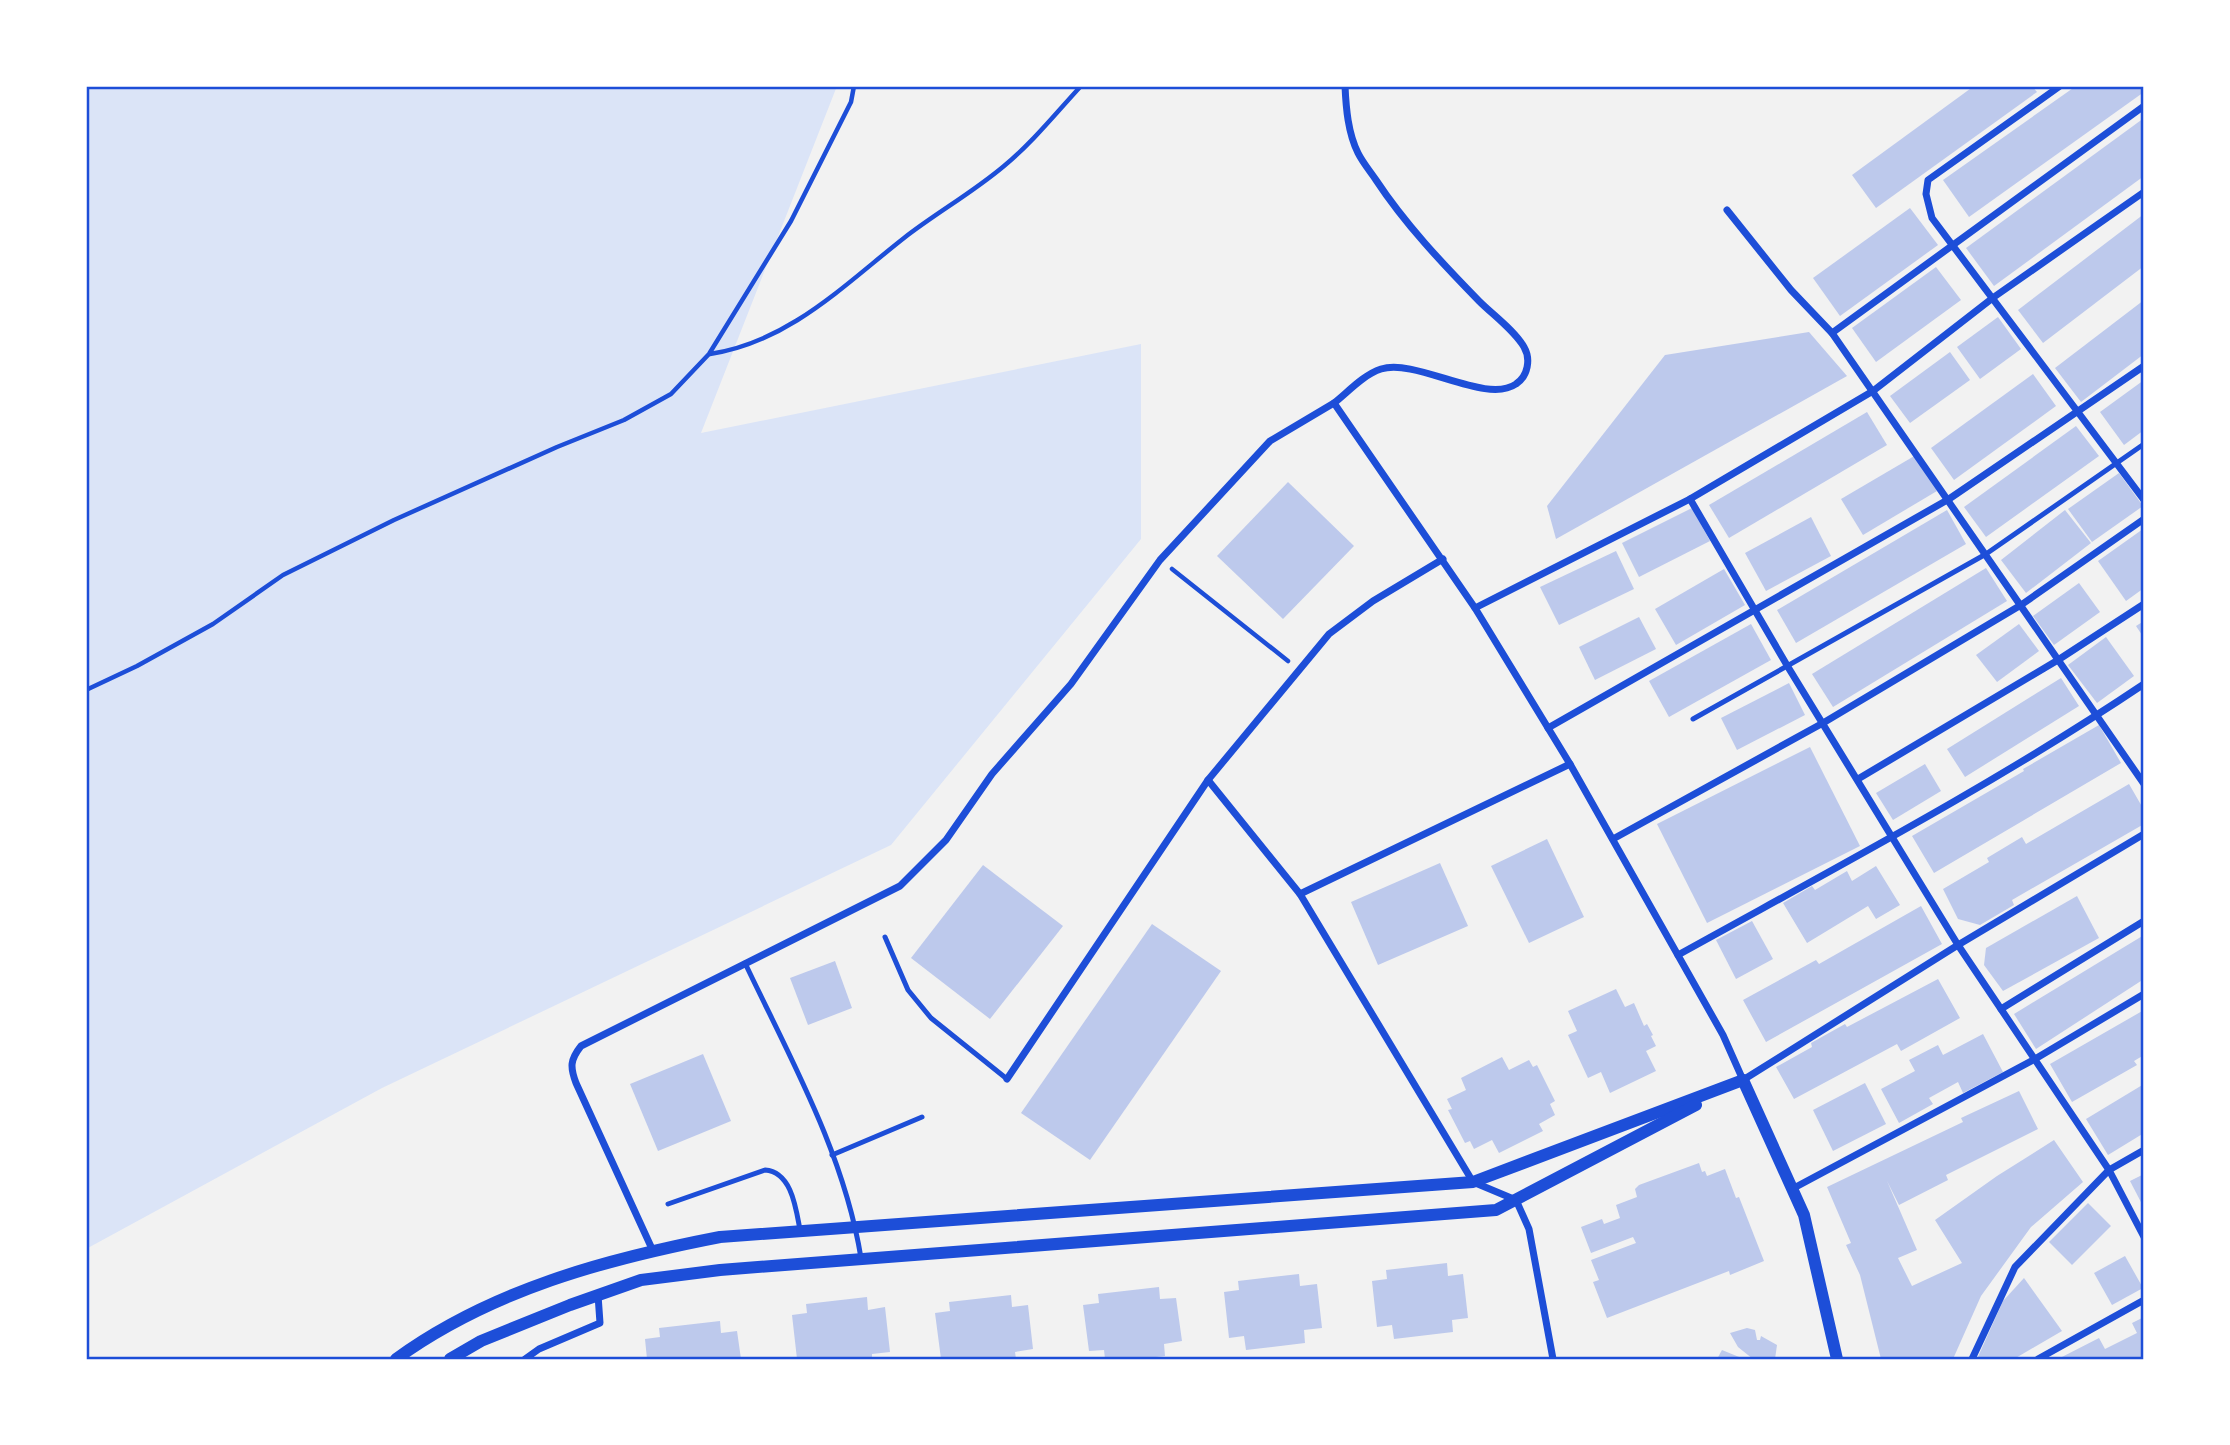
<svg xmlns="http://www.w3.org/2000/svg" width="2230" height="1445" font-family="Arial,sans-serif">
  <rect width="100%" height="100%" fill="#f2f2f2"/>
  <polygon fill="#dbe4f7" points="86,86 837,86 701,433 1141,344 1141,539 891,845 382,1088 86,1249"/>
  <g fill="#bdc9ec">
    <polygon points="1974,86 2032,86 2037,92 1876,208 1852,175"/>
    <polygon points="2076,86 2142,86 2144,92 1969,217 1943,180"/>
    <polygon points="2144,118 2144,176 1994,286 1966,248"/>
    <polygon points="1910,208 1938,245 1840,316 1813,278"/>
    <polygon points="2144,214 2144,266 2043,343 2018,310"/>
    <polygon points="1936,267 1961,300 1876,362 1852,328"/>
    <polygon points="2144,300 2144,354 2081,402 2055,368"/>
    <polygon points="1998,317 2021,349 1980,379 1957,347"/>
    <polygon points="1809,332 1847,376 1556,539 1547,506 1665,355"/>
    <polygon points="1950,352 1970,380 1910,423 1890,396"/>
    <polygon points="2033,374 2056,406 1954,480 1931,448"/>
    <polygon points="2144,380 2144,430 2124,445 2100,412"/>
    <polygon points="1867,412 1887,445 1729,538 1709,505"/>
    <polygon points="2076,426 2099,456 1986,537 1964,507"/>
    <polygon points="1916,455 1937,491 1863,535 1841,499"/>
    <polygon points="2119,473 2143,506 2092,542 2068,509"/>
    <polygon points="1288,482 1354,546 1283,619 1217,556"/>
    <polygon points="1692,508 1710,541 1639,577 1622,543"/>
    <polygon points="1947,510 1966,544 1796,643 1777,610"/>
    <polygon points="2065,510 2091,543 2026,593 2001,560"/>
    <polygon points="1811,517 1831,556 1766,591 1745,553"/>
    <polygon points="2143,529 2144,588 2126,601 2098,561"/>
    <polygon points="1616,551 1634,589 1559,625 1540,587"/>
    <polygon points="1986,568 2007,601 1833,707 1812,674"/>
    <polygon points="1724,569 1745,605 1676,645 1655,609"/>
    <polygon points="2079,583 2100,612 2054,645 2033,616"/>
    <polygon points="1639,617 1656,649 1595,680 1579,647"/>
    <polygon points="2144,621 2144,638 2136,626"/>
    <polygon points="1751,624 1771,660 1669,717 1649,681"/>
    <polygon points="2019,624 2039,651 1997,682 1976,655"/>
    <polygon points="2106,637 2134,676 2097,703 2068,665"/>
    <polygon points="2061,678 2079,706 1965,777 1947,749"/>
    <polygon points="1789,683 1805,715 1737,750 1721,718"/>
    <polygon points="2099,725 2121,763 1934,873 1912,836 2024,771 2023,769"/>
    <polygon points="1810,747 1860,846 1707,923 1657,824"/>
    <polygon points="1925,764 1941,791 1893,820 1876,793"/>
    <polygon points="2129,784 2144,810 2144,824 2012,900 2014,905 1980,925 1958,919 1943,889 1989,862 1987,858 2022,837 2026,844"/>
    <polygon points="1547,839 1584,917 1529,943 1491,866"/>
    <polygon points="1440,863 1468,926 1378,965 1351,902"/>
    <polygon points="983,865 1063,926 990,1019 911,958"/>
    <polygon points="1876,866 1900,905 1876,919 1868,906 1807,943 1783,903 1812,886 1815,890 1847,871 1852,881"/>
    <polygon points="2077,896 2099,938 2003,991 1984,965 1986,948"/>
    <polygon points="1921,906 1942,944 1766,1042 1743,1000 1816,960 1819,964"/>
    <polygon points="1752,921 1773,959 1736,979 1716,940"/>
    <polygon points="1152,924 1221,971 1090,1160 1021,1113"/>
    <polygon points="2144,935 2144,979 2036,1049 2014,1014"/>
    <polygon points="835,961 852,1008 808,1025 790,978"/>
    <polygon points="1938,979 1960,1018 1901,1051 1897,1044 1794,1099 1776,1067 1812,1047 1811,1043 1845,1024 1847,1027"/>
    <polygon points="1616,989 1625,1007 1634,1003 1644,1026 1647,1024 1653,1035 1651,1036 1656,1046 1646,1051 1656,1071 1610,1093 1601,1072 1588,1078 1568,1035 1577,1031 1568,1011"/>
    <polygon points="2144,1010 2144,1055 2134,1061 2137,1065 2072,1102 2050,1064"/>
    <polygon points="1983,1034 2003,1072 1963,1093 1958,1082 1929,1098 1933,1104 1899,1123 1881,1089 1915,1071 1909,1060 1938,1045 1943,1055"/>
    <polygon points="703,1054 731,1121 658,1151 630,1084"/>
    <polygon points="1502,1057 1509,1070 1529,1060 1533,1067 1537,1065 1555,1101 1550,1104 1555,1115 1539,1124 1543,1131 1499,1153 1492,1140 1474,1149 1470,1141 1465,1143 1448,1110 1452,1109 1447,1099 1466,1090 1461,1078"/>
    <polygon points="1865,1083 1886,1124 1833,1151 1813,1110"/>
    <polygon points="2144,1084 2144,1133 2108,1155 2086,1119"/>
    <polygon points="2019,1091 2038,1129 1946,1175 1948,1180 1899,1205 1887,1181 1917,1250 1898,1258 1912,1286 1962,1263 1935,1220 1997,1176 2054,1140 2083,1182 2031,1227 1981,1296 1953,1359 1881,1359 1860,1275 1846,1245 1851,1243 1827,1187 1963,1122 1961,1118"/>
    <polygon points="1699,1163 1702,1172 1705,1171 1707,1176 1725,1169 1736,1198 1739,1197 1764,1261 1730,1275 1729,1271 1607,1318 1593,1282 1599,1280 1591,1260 1636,1243 1633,1237 1591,1253 1581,1227 1602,1219 1604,1224 1620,1218 1616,1205 1637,1197 1635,1189 1639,1185"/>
    <polygon points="2144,1174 2144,1208 2130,1181"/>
    <polygon points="2088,1203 2111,1226 2072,1265 2049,1242"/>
    <polygon points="2125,1256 2143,1288 2112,1305 2094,1273"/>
    <polygon points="1447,1263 1448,1276 1463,1274 1468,1318 1452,1320 1453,1332 1394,1339 1392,1325 1377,1327 1372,1281 1387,1279 1386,1270"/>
    <polygon points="1299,1274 1300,1286 1317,1284 1322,1328 1304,1330 1305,1343 1246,1350 1244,1336 1229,1338 1224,1292 1239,1290 1238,1281"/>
    <polygon points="2024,1278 2062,1331 2014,1359 1977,1359 2003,1301"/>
    <polygon points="1159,1287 1160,1299 1176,1298 1182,1341 1164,1344 1165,1356 1138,1359 1105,1359 1104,1350 1089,1351 1083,1305 1099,1303 1098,1294"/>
    <polygon points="1011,1295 1012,1307 1028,1305 1033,1349 1015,1352 1016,1359 956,1359 956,1357 941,1359 935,1313 950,1311 949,1302"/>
    <polygon points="867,1297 868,1310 885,1307 890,1352 872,1354 872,1359 797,1359 792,1315 807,1313 806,1304"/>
    <polygon points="2144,1317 2144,1357 2140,1359 2058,1359 2099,1338 2105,1349 2137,1333 2132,1323"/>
    <polygon points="720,1321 721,1333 737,1331 741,1359 647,1359 645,1339 660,1337 659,1328"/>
    <polygon points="1747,1328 1755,1330 1757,1340 1760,1340 1761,1336 1777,1345 1775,1359 1753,1359 1738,1347 1730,1333"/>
    <polygon points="1722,1350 1744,1359 1717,1359"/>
  </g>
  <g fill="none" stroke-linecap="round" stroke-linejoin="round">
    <g stroke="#1d4ed8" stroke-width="4.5">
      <path d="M710,354C789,342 844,285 904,238C936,213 972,193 1004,166C1033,142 1056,113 1081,86"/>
      <polyline points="1172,569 1288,661"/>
      <polyline points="86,690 137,666 213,624 283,575 394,520 557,447 624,420 671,394 709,354 791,221 851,102 854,86"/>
    </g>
    <g stroke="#1d4ed8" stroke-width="5">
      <polyline points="1693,719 1986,554 2144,444"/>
      <polyline points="885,937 908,990 931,1018 1007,1079"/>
      <path d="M745,963C790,1058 844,1153 861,1258"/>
      <polyline points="832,1155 922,1117"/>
      <path d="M668,1204L765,1170C792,1172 796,1209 800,1230"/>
    </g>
    <g stroke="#1d4ed8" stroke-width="7">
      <polyline points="2060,86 1928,180 1926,194 1932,218 2144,500"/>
      <polyline points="1727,210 1791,290 1832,333 2144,784"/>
      <polyline points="1832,333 2144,106"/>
      <path d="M1334,403C1348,392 1363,375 1381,369C1417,358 1486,405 1516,384C1528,376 1531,359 1524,347C1514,330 1493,315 1479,301C1442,263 1405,224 1376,180C1370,171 1363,163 1358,153C1348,133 1346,108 1345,86"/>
      <polyline points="1690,499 1788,667 1958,945 2109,1170 2144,1237"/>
      <polyline points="1475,608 1690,499 1873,391 1994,297 2144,192"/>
      <polyline points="1548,728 1949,499 2144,366"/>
      <polyline points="1858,779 2058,660 2144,604"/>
      <polyline points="1208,780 1300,894 1473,1182 1516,1200 1529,1229 1553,1359"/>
      <polyline points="1613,839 1823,723 2021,605 2144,519"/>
      <polyline points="1300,894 1570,764"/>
      <path d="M1678,955C1835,868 1995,784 2144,684"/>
      <polyline points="2001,1009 2144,921"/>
      <polyline points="1007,1079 1208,780 1329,634 1373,601 1443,559"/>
      <polyline points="1792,1189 2035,1059 2144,994"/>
      <path d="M653,1251L576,1083C570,1067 570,1060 581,1046L900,886L946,840L992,774L1071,684L1160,560L1270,441L1334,403L1475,608L1570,764L1723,1035L1743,1080L1958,945L2144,834"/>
      <polyline points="525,1359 539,1349 600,1323 598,1295"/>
      <polyline points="1972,1359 2015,1267 2109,1170 2144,1150"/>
      <polyline points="2038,1359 2144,1300"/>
    </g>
    <g stroke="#1d4ed8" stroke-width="12">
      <polyline points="1743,1080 1804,1215 1837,1359"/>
      <path d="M396,1359C491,1290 606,1259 720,1237L1473,1182L1743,1080"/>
      <polyline points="450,1359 481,1341 570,1305 641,1280 720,1270 1496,1210 1696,1105"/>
    </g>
  </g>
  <rect width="2230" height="1445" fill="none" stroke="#ffffff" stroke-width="175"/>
  <rect x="88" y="88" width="2054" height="1270" fill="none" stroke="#1d4ed8" stroke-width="2.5"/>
</svg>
